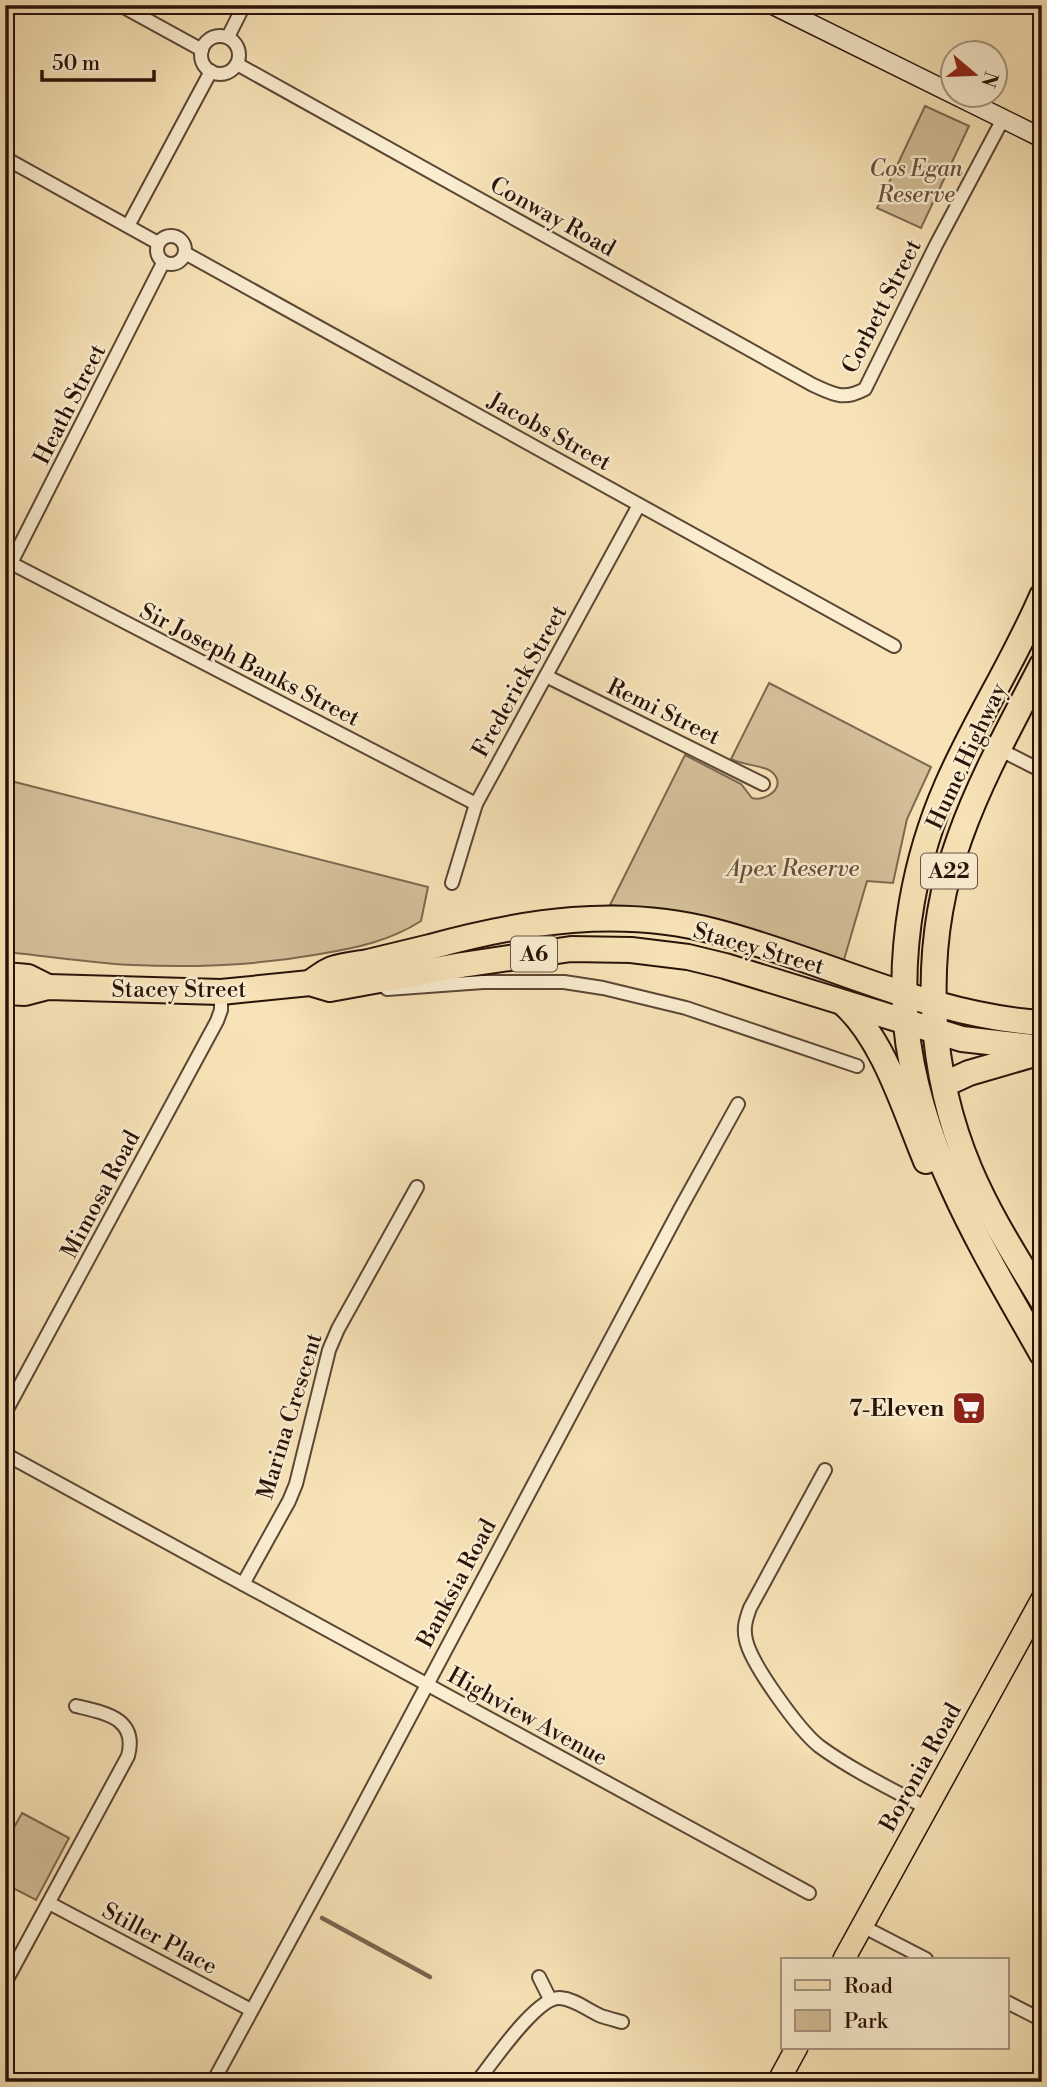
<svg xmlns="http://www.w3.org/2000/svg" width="1047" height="2087" font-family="'Libre Bodoni',serif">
  <rect width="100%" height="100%" fill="#f7e3b7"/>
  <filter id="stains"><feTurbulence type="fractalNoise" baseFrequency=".00286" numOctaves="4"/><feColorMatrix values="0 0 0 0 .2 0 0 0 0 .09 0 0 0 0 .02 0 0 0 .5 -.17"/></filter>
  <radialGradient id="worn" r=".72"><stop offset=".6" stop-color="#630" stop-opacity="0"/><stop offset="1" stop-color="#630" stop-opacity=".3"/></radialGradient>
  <g fill="#d4bf99" stroke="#7e6850" stroke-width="2">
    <polygon points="925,106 969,126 921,228 877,208"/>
    <path d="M769,683L931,767L907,819L893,883L867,881L843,963L662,911L610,905L685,755L741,784L752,798C766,802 787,787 773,773C766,765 744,766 731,759Z"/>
    <path d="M11,781L428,887L421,921C390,941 356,948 320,954C259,965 196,968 133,965C91,963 48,956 5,952V798Z"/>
    <polygon points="22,1813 69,1838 36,1900 5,1884 5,1844"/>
  </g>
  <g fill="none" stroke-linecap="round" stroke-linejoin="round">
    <polyline stroke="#7b654e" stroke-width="4.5" points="322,1918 430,1977"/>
    <g stroke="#5c4634" stroke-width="16">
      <g id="street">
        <polyline points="120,5 202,50"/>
        <circle cx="220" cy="55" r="19"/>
        <polyline points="228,37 244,5"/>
        <path d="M237,64L813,385C833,394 843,401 865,389L936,245L1003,119"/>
        <polyline points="5,158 158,243"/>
        <polyline points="128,226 211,71"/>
        <circle cx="171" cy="250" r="14"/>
        <polyline points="185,253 894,646"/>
        <polyline points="5,560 476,804"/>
        <polyline points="11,563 163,263"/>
        <polyline points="546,676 763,784"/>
        <polyline points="971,735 1042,771"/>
        <polyline points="452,883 476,804 639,505"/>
        <polyline points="387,989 483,982 564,982 603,988 686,1008 857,1066"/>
        <polyline points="5,1413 217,1021 221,1010 221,992"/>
        <polyline points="5,1454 809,1893"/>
        <path d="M825,1470L750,1608C746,1619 743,1628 746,1640C751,1664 799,1730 819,1746C850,1769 893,1790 927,1808"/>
        <polyline points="243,1584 289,1501 296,1484 329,1350 338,1329 417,1187"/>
        <polyline points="49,1903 251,2010"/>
        <polyline points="862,1926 926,1959"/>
        <polyline points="539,1977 550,1999"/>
        <path d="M5,1983L128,1756C138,1718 105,1713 76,1706"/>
        <polyline points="1007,2002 1042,2020"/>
        <polyline points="213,2082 352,1826 680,1209 738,1104"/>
        <path d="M477,2082C492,2063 537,1996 560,1998C575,1999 587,2010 601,2016C607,2018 615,2020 622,2022"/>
      </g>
    </g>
    <g stroke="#291208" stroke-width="21">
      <polyline id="secondary" points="773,5 1042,138"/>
    </g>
    <g stroke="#291208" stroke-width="24">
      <g id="primary">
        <polyline points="844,1959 1042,1599"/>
        <polyline points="778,2082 797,2047"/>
      </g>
    </g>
    <g stroke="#291208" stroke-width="28">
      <g id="highway">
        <path d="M1042,596C1014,661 975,721 947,785C915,858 899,944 906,1024C911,1078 929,1137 952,1186C978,1244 1011,1299 1042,1354"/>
        <path d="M1042,665C1013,721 981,778 960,837C921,943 926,1066 970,1170C989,1215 1016,1257 1042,1300"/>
        <polyline points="5,975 28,977 44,985"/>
        <path d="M310,983C317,978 324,972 332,969C343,965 357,964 368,962C389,957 410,952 430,947C524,921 620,906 717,932C825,960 929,1016 1042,1023"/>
        <polyline points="5,992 25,993 48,987 221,992 310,983 330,989 462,965 571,949 631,950 688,957 725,966 962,1039 1042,1048"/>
        <path d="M843,1003C884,1039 905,1111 926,1161"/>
        <polyline points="945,1084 969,1073 1038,1053"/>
      </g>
    </g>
    <use href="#street" stroke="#faedd0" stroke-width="12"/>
    <use href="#secondary" stroke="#faedd0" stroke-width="18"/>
    <use href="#primary" stroke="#f7e3b7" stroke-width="21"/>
    <use href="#highway" stroke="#f7e3b7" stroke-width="24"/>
  </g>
  <defs>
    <g id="supermarket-square" transform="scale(1.75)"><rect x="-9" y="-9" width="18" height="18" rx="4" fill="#8f2418" stroke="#faedd0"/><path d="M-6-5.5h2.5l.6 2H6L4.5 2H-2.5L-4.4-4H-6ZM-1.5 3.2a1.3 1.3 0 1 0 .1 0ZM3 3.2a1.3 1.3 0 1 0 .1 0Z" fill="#fff"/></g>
  </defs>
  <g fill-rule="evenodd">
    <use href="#supermarket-square" x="969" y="1408"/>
  </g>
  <g text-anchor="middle" stroke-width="5" stroke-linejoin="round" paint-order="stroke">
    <g fill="#faedd0" stroke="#685444" stroke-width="2">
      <rect x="921" y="853.5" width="56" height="35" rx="5"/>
      <rect x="511" y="936.5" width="46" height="35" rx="5"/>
    </g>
    <g font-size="21" font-weight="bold" fill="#291208">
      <text x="949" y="878">A22</text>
      <text x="534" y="961">A6</text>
    </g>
    <g font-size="23" font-style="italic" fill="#654f3b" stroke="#faedd0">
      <text x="916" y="176">Cos Egan<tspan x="916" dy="26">Reserve</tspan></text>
      <text x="793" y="876">Apex Reserve</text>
    </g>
    <g font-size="23" fill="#291208" stroke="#faedd0">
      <text transform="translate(553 216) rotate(29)" y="8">Conway Road</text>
      <text transform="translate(881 306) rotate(-63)" y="8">Corbett Street</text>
      <text transform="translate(69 404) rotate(-63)" y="8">Heath Street</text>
      <text transform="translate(550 431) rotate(29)" y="8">Jacobs Street</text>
      <text transform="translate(250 664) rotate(27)" y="8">Sir Joseph Banks Street</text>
      <text transform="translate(519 681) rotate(-61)" y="8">Frederick Street</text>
      <text transform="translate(664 711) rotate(26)" y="8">Remi Street</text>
      <text transform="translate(966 756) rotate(-65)" y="8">Hume Highway</text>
      <text transform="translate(759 948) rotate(16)" y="8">Stacey Street</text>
      <text x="179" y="997">Stacey Street</text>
      <text transform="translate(100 1194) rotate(-62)" y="8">Mimosa Road</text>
      <text transform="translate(289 1416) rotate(-73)" y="8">Marina Crescent</text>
      <text transform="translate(456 1583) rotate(-62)" y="8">Banksia Road</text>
      <text transform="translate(528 1716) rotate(29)" y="8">Highview Avenue</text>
      <text transform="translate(920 1767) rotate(-61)" y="8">Boronia Road</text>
      <text transform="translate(160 1938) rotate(28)" y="8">Stiller Place</text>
    </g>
    <g font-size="23" font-weight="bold" fill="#291208" stroke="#faedd0" text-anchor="end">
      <text x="944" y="1416">7-Eleven</text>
    </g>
  </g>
  <rect width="1047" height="2087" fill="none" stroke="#f7e3b7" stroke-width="28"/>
  <rect x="7" y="7" width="1033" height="2073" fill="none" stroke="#291208" stroke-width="3.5"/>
  <rect x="14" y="14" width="1019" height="2059" fill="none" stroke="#291208" stroke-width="2"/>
  <rect x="781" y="1958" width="228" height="91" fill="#faedd0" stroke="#a69580" stroke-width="2"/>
  <rect x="795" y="1980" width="35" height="10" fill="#f7e3b7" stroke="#a69580" stroke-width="2"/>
  <text x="844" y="1993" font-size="21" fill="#291208">Road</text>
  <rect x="795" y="2010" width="35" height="21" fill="#d4bf99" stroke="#a69580" stroke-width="2"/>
  <text x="844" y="2028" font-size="21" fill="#291208">Park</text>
  <g transform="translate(974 74) rotate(109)"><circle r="33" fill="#faedd0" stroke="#a69580" stroke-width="2"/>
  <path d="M0-5L12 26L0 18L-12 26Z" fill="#8f2418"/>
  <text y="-10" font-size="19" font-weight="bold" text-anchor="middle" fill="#291208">N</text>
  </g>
  <path d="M42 70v10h112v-10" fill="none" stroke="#291208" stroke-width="3.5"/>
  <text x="52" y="70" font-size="21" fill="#291208" stroke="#faedd0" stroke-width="5" paint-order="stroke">50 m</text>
  <rect width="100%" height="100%" filter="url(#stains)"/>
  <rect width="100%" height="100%" fill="url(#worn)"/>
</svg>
